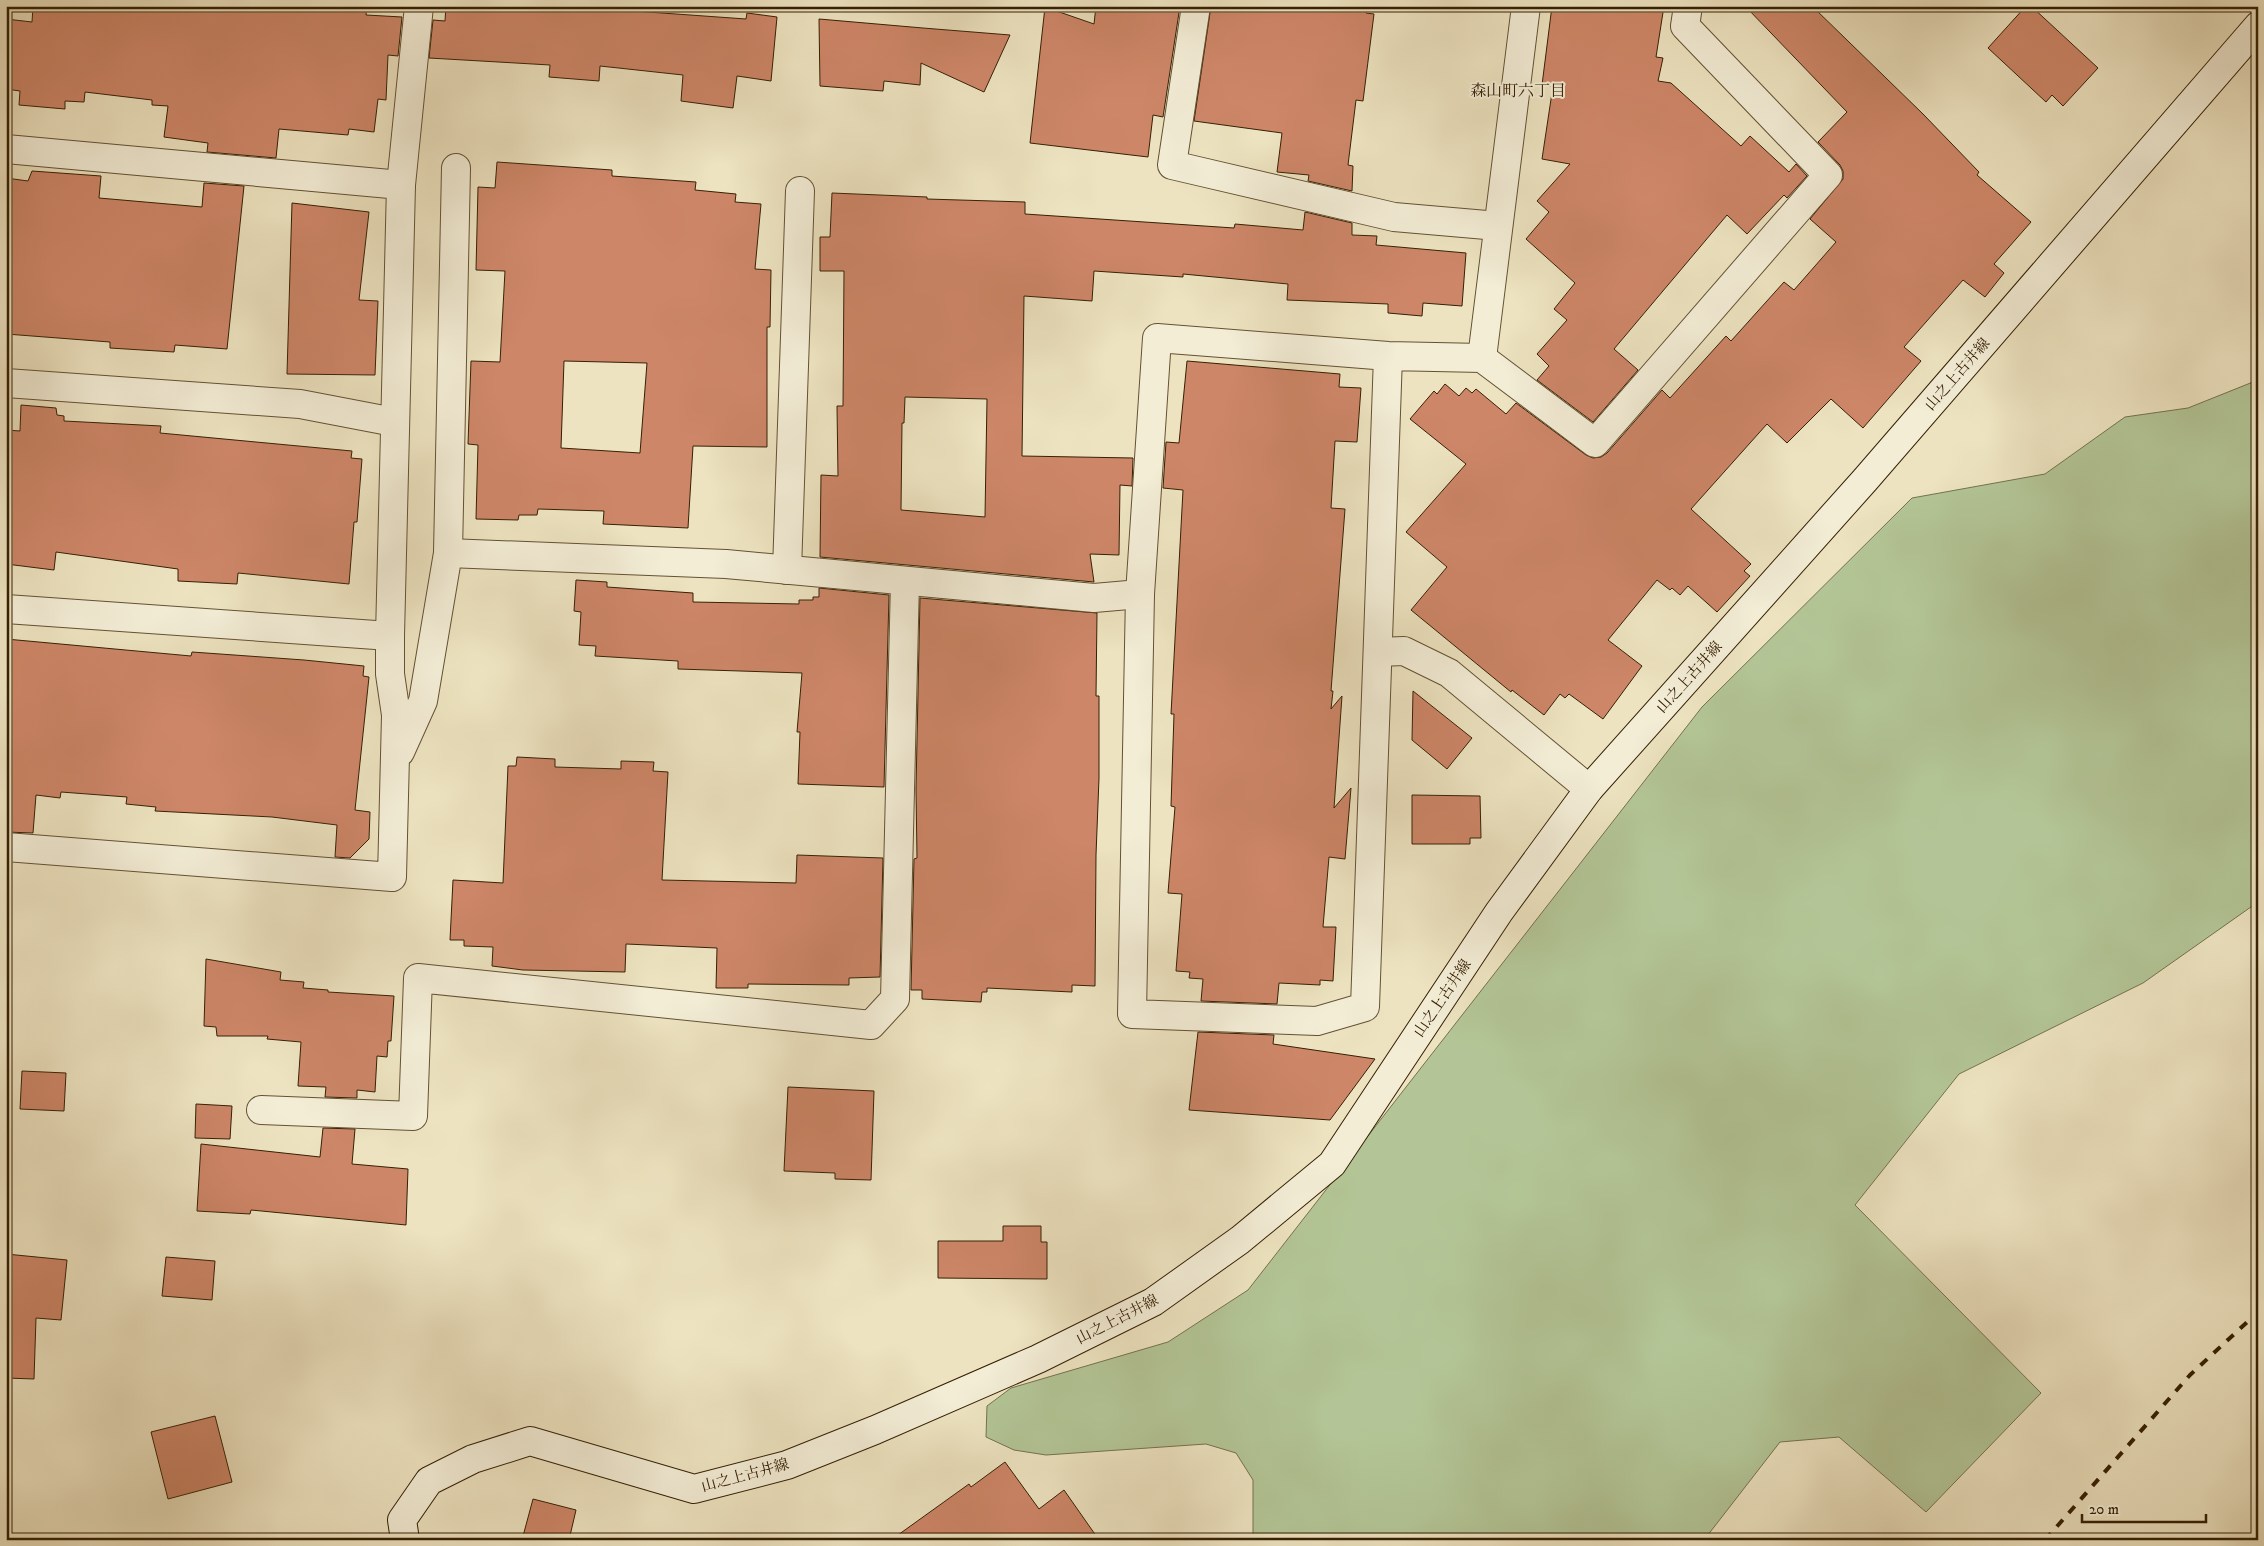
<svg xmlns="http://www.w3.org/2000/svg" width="2264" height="1546" font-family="'IM FELL DW Pica','Noto Serif JP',serif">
  <rect width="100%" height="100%" fill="#ede3c0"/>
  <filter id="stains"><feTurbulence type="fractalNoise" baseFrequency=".004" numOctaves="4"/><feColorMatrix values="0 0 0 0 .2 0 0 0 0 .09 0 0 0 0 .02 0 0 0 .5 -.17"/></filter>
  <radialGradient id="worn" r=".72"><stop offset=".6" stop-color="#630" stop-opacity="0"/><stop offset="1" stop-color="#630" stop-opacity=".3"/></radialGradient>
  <polygon fill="#b3c596" stroke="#74724d" points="2258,380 2258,902 2143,983 1959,1074 1855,1205 2041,1393 1926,1512 1839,1437 1780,1442 1704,1540 1253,1540 1253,1480 1236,1453 1206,1444 1046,1455 1014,1450 986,1437 987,1406 1011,1388 1168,1342 1248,1290 1702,707 1912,498 2045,474 2125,417 2188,408"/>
  <g fill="#cd8668" stroke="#362004" fill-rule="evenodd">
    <polygon points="33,6 367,6 366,15 402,17 398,56 388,55 386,100 378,99 374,132 349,129 348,135 279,129 276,158 207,152 208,143 164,137 168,106 152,105 152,100 85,92 84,102 65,101 65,109 19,105 20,91 6,89 6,19 32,22"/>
    <polygon points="446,6 564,6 746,19 747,13 777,17 771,81 737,76 733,108 681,101 683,75 600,66 599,81 549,77 550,65 429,58 433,20 445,21"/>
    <polygon points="1096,6 1180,6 1163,117 1153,115 1148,157 1030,143 1045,7 1094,24"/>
    <polygon points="1211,6 1367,6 1366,13 1374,14 1363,101 1356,100 1348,165 1353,166 1352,191 1308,181 1309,175 1277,172 1282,133 1194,121"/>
    <polygon points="1552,6 1664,6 1656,57 1663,58 1658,81 1671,83 1741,146 1750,136 1789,172 1796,164 1807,176 1787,198 1784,195 1747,234 1727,215 1614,349 1638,370 1593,422 1537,380 1549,366 1537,354 1567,320 1554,309 1575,283 1526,239 1549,212 1537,201 1570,164 1542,159 1553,86 1542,85"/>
    <polygon points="1745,6 1812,6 1923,114 1979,172 1977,175 2031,222 1994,264 2004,273 1985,297 1963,280 1904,347 1921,361 1863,428 1831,399 1787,443 1767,424 1691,509 1751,564 1744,571 1750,576 1717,612 1688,586 1680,595 1672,588 1670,590 1657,580 1608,640 1642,666 1603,719 1569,694 1565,698 1560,694 1544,715 1512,690 1511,692 1411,610 1447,567 1406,532 1466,464 1410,419 1434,391 1437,394 1445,384 1459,396 1466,388 1472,393 1476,389 1506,414 1516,403 1586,455 1593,458 1601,457 1607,453 1662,390 1670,398 1726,336 1731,341 1784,282 1794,290 1836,242 1810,219 1843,179 1843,171 1840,165 1818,142 1847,112"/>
    <polygon points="2026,6 2031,6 2098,68 2063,106 2052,95 2046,102 1988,48"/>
    <polygon points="819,19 923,28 1010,35 984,92 921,63 920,85 884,81 883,91 820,86"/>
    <path d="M497,162L612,170V176L696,182L695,190L736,194L735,202L761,204L755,269L771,270L770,327H767V447L693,446L688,528L603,524L604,511L538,509L537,515H519L518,520L476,519L478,445L468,444L471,361L500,362L505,271L476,270L478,187L495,188ZM564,361L647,363L640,453L561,448Z"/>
    <polygon points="32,171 101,176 99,198 202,207 204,183 244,186 227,349 175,345 174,352 110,348 110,342 6,334 6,178 28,181"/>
    <path d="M832,193L927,197V199L1025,202V214L1234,228L1235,224L1303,230L1305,212L1352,223V235L1377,236L1376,245L1466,253L1462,306L1423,303L1422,316L1388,313V304L1287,300L1288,284L1183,274V277L1094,271L1092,301L1024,296L1022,456L1133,458L1132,486L1120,485L1119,555L1090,554L1094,582L820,557L821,475L838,476L837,406H843L844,271H820V237H830ZM905,397L987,399L985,517L901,510L902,423H904Z"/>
    <polygon points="292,203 369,212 359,300 378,301 375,375 287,374"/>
    <polygon points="1187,361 1340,374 1339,387 1361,388 1357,442 1335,441 1331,508 1345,509 1331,691 1333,691 1331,709 1342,696 1334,808 1351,788 1345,859 1329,857 1323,927 1336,927 1333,981 1320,980 1320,985 1279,983 1277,1004 1201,1001 1203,979 1189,978 1190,972 1176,971 1182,894 1168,893 1175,807 1171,806 1174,714 1171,714 1183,490 1163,488 1166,442 1179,443"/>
    <polygon points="21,405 56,408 57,415 64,416 64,421 161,426 160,433 352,451 351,458 362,459 357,522 354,522 349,584 238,573 237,584 178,581 178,569 56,552 54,570 6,564 6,430 20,431"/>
    <polygon points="576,580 607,582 607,587 693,593 693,602 799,604 799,600 813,600 813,597 819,597 819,588 889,595 884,787 798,784 800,732 797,732 802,673 678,669 678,661 595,656 596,646 579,645 581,612 574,611"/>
    <polygon points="920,598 1097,613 1096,696 1099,696 1099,778 1096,855 1095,986 1072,985 1072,992 987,988 987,992 982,992 981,1002 922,999 922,990 911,990 914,859 917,858 916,789"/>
    <polygon points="6,639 191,656 192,652 304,660 364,666 363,676 369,677 355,810 370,812 369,839 350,858 335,857 337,825 272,817 155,811 156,807 126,804 127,797 61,792 60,798 36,795 33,833 6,832"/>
    <polygon points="1413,691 1472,738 1447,769 1412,740"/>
    <polygon points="517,757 555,759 555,767 621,769 621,761 654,762 653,771 668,772 662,880 796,883 797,855 883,858 880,977 849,978 849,985 748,984 748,988 716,988 717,948 626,944 625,972 523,970 492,966 493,947 464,946 464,940 450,940 453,880 503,883 508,766 516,766"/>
    <polygon points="1412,795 1480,796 1481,838 1470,838 1470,844 1412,844"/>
    <polygon points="206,959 281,972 280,980 304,982 303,988 328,990 328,992 394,996 391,1041 388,1041 387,1057 377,1056 375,1092 357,1090 357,1098 325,1097 326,1087 298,1086 301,1042 267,1039 268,1036 217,1036 216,1027 204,1026"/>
    <polygon points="1198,1032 1274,1035 1273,1044 1375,1059 1330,1120 1189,1110"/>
    <polygon points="22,1071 66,1073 64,1111 20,1109"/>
    <polygon points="788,1087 874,1091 871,1180 835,1179 835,1173 784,1171"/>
    <polygon points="196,1104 232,1106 230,1139 195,1138"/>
    <polygon points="323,1128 355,1129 352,1164 408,1169 406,1225 251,1210 250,1214 197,1211 201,1144 320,1157"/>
    <polygon points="1003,1226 1041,1226 1041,1242 1047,1242 1047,1279 938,1278 938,1241 1003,1241"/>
    <polygon points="6,1254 67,1260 61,1320 36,1318 34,1379 6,1378"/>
    <polygon points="166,1257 215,1261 212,1300 162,1296"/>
    <polygon points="215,1416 232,1482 168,1499 151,1432"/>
    <polygon points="1005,1462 1039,1509 1064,1490 1099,1540 891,1540 969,1484 971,1487"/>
    <polygon points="533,1499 576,1510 569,1540 522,1540"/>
  </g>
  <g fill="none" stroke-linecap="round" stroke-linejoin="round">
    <g stroke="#645133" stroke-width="30">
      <g id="minor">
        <polyline points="1196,6 1172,165 1394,217 1498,226"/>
        <polyline points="6,149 401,185"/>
        <polyline points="1388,356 1365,1007 1317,1021 1132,1014 1140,594 1157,338 1388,356 1482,358 1595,443 1828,175 1685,26 1688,6"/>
        <polyline points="1482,358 1526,6"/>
        <polyline points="6,383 300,404 394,422"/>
        <polyline points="448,553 726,564 1094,598 1140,594"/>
        <polyline points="787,570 800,191"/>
        <polyline points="6,609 390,636"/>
        <polyline points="1378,652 1404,651 1449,673 1589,789"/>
        <polyline points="400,752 423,701 448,553 456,168"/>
        <polyline points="6,847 392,877 396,715 390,674 390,636 401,185 419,6"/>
        <polyline points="261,1110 413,1116 418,978 871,1025 895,999 905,581"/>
      </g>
    </g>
    <g stroke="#362004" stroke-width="30">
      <polyline id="secondary" points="405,1540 402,1520 429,1481 473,1459 530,1441 694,1489 787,1465 875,1430 1038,1359 1153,1302 1240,1240 1332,1164 1499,912 1589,789 1865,480 2258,26"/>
    </g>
    <use href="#minor" stroke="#f3edd6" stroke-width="28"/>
    <use href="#secondary" stroke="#f3edd6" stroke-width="28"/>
    <polyline stroke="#362004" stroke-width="4" stroke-dasharray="9 9" stroke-linecap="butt" points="2045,1540 2190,1375 2258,1312"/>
  </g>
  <g text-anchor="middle" stroke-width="4" stroke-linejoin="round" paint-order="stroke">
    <g font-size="15" fill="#362004" stroke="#f3edd6">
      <text transform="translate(1957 374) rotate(-49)" y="5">山之上古井線</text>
      <text transform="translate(1689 677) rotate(-48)" y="5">山之上古井線</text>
      <text transform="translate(1442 998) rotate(-56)" y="5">山之上古井線</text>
      <text transform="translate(1117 1319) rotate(-27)" y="5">山之上古井線</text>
      <text transform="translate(745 1475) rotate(-15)" y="5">山之上古井線</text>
    </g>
    <g font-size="16" fill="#362004" stroke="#f3edd6">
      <text x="1518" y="96">森山町六丁目</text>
    </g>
  </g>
  <rect width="2264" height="1546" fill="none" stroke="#ede3c0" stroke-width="25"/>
  <rect x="8" y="8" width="2249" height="1531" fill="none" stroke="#362004" stroke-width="2.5"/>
  <rect x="12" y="12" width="2239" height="1521" fill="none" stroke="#362004"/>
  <path d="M2082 1514v8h124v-8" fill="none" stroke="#362004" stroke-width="2.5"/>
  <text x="2089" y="1514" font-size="15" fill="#362004" stroke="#f3edd6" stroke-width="4" paint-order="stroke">20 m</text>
  <rect width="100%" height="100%" filter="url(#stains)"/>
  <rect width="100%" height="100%" fill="url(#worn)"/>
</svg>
